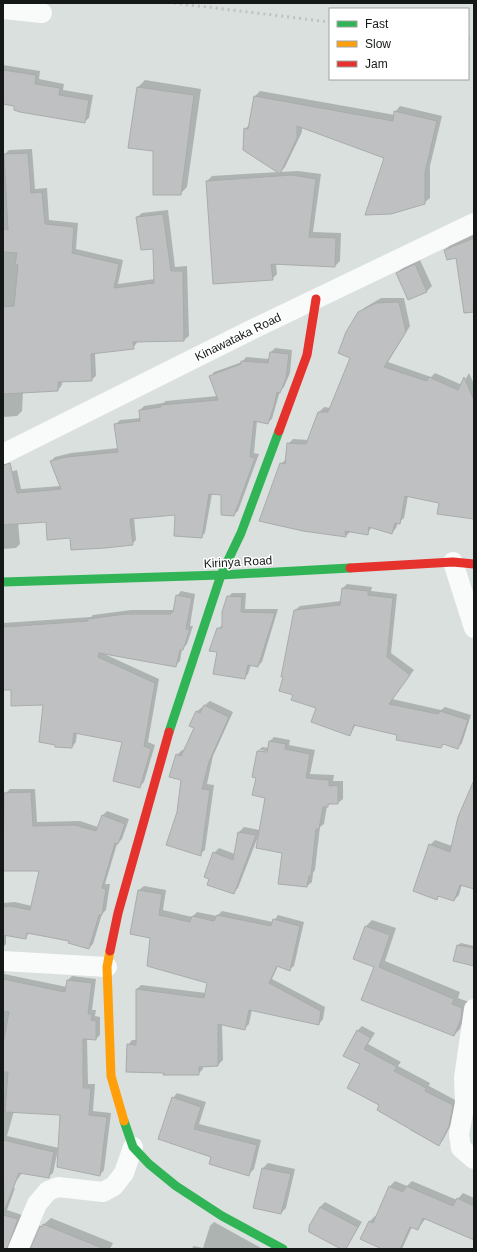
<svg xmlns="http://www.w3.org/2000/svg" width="477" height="1252" font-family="Helvetica,sans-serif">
  <rect width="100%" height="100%" fill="#d9e0de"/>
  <g fill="#0003" fill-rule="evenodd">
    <polygon points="3,65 40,71 39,79 64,84 63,90 93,95 89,118 84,122 3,103"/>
    <polygon points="145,80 201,89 187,187 180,194 154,150 129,147 138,87"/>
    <polygon points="260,91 395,115 395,112 400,106 442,116 430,166 430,198 424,203 385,158 302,127 302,132 285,167 280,172 298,171 321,174 313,232 341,233 340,261 335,266 276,264 277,274 272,279 207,181 212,176 279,172 245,129 250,124 255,96"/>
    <polygon points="32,149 35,189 47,188 49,220 78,223 76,249 123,260 118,284 155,279 154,248 137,217 142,213 168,210 175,267 187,266 189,336 184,340 138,341 133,348 95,352 96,376 91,380 62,381 62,385 58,390 23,392 22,411 17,416 3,417 3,164 5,164 5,154 9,150"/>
    <polygon points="474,234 474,312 465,313 457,257 445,250 450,245"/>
    <polygon points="420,260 432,286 427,291 409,299 398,273 402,268"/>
    <polygon points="381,298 404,298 410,326 388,362 431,377 435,373 462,385 469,373 474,384 474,518 440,503 408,496 404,518 398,523 396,528 392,533 372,527 367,534 351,531 346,536 303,530 281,464 286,459 288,444 293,439 309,440 319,412 324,407 331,408 352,358 359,313 364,308"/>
    <polygon points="275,348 292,350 290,373 284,387 280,391 272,419 267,423 257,421 254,453 259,454 238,511 233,515 222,494 212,494 205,533 201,537 176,514 134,517 136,540 132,544 71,537 47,521 18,523 20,544 16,548 3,549 3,474 17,470 21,489 60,486 51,461 55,457 71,453 118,448 115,425 120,420 141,418 140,410 144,406 163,403 166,401 217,396 210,377 214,372 242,362 246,357 270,359 271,352"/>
    <polygon points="347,584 372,587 371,591 397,594 391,653 414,670 392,699 441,710 445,707 471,715 462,743 458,748 444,743 441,747 398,734 356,724 350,735 317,708 294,695 284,677 295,610 300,606 341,601 343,588"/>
    <polygon points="181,591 195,594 190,626 193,626 187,644 182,649 180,661 175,666 102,653 159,679 148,742 155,745 144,782 140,786 124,741 77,732 76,742 72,747 45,704 12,689 3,689 3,623 91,617 93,615 131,610 174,610 177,596"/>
    <polygon points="232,593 246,593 245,609 278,609 262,662 258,666 251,665 248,674 244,678 218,651 218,629 223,624 228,597"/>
    <polygon points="210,701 233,712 213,756 207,784 214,785 205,850 200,854 178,812 182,779 177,755 182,750 185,751 195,728 196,712"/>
    <path d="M274,737L290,740L289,745L315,750L310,774L334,775L333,781H343V799L338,803H331L327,806L324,824L320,827L315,870L313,873L312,882L307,886L283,852L259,834L238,888L233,893L214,853L219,848L235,854L239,832L244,827L260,830L267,797L257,777L258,751L262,747L269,748L270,741ZM260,750L272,752H260Z"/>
    <polygon points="474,783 474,888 462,884 459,895 454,900 440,896 437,898 430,845 435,840 452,846"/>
    <polygon points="10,789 35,789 37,822 80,821 98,827 102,816 107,811 129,819 122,839 117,844 105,884 110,884 106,910 102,914 93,944 89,948 70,940 30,932 25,938 6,934 6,944 3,947 3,903 15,902 32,906 40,870 3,870 3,797 5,797 5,794"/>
    <polygon points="144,886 166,890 163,910 192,917 197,912 217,916 222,911 273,922 278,915 304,922 294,966 289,970 278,966 272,979 325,1007 323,1019 319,1024 252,1010 249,1024 244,1029 222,1024 223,1060 218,1065 203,1065 203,1069 198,1074 165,1072 128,1045 132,1040 137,1040 137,989 141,985 206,993 208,982 151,937 131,933 139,890"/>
    <polygon points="372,920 396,928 385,961 460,992 458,998 469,1002 467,1011 460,1029 454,1035 375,966 365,927"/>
    <polygon points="461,943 474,946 474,965 455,960 458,945"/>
    <path d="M3,966L5,968L4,974L67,987L68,980L72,976L96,979L92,1010H96L95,1016L100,1017V1035L96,1039H87L88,1084H95L93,1111L111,1113L104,1170L100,1175L58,1150L53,1173L48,1177L22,1173L14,1184L3,1183ZM14,1111L61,1114L59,1148L7,1136Z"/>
    <polygon points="362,1026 375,1033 368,1044 401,1062 398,1066 430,1083 429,1086 457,1101 453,1121 443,1140 438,1145 410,1130 411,1127 380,1105 361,1064 357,1031"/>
    <polygon points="177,1093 206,1102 199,1124 261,1140 254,1169 249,1174 212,1156 173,1098"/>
    <polygon points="268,1163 295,1169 286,1208 281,1213 263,1168"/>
    <polygon points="395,1181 407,1186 412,1181 457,1200 463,1193 474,1198 474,1239 426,1218 418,1229 412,1227 402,1249 384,1249 369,1222 375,1216 377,1217 390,1186"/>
    <polygon points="15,1188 7,1210 22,1215 9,1249 3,1249 3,1190"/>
    <polygon points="325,1202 362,1222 345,1249 308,1231 320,1207"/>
    <polygon points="51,1218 113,1243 110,1249 31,1249 41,1227"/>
    <polygon points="214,1222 263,1249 191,1249 194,1246 203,1248 210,1226"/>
  </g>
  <g fill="#bfc0c1" stroke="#aaacac">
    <polygon points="3,70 36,75 35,84 60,88 59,95 89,100 85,123 20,112 14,110 14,106 3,104"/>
    <polygon points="137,87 194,95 181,195 153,195 153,151 128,148"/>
    <polygon points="254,96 393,121 394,111 437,121 425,172 425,204 391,214 365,215 384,158 297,126 297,138 280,174 243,150 244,128 248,129"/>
    <polygon points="28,153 31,193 42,192 45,224 74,227 72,253 119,264 114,288 154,283 153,249 141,250 136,217 163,214 171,271 183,271 184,341 133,342 134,349 91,354 92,381 58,382 58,391 3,394 3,307 14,306 18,265 15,264 17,253 3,252 3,229 8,230 4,154"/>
    <polygon points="292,175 316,179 309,237 336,238 335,267 271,264 273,280 213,284 206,181"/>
    <polygon points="474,238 474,312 464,313 456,258 447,260 444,250"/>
    <polygon points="415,264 427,292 408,300 396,273"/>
    <polygon points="399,302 406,332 384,367 427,381 429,377 458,390 464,377 474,400 474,519 437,514 439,503 405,496 400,524 395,523 392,534 369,527 368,535 345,531 346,537 303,531 259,521 280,463 285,464 287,443 306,444 318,412 328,412 350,358 338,353 346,332 358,312 376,303"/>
    <polygon points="270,352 289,354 286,378 280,393 277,392 274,406 268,424 254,421 250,457 255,458 234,516 221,515 221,495 209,494 202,538 174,536 175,515 130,519 133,545 105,548 71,550 70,538 47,540 46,522 3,525 3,465 10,463 17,493 61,489 50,461 66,457 118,452 114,424 140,421 139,410 161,407 160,405 218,400 209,376 241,364 241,361 268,363"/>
    <polygon points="342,588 368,591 368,595 393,598 387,657 410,675 389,704 438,714 440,711 468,720 458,749 443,744 441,748 396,740 397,735 354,725 350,736 311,722 316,708 291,700 293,695 279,691 283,677 281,677 294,610 340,605"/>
    <polygon points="176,595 192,598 186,629 190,629 183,650 180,650 176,667 99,653 98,657 155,683 144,746 151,749 140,788 113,781 122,742 74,733 72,748 55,747 55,745 39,742 43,705 11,706 11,690 3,690 3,627 88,621 87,619 126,614 171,614 171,612 173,612"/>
    <polygon points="227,596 242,597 241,612 275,613 258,667 248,665 245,679 213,674 217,652 209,651 217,628 222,628 222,612"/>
    <polygon points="204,705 229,717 209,762 202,789 210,790 201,856 166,845 177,812 181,780 169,777 176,754 181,756 194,728 189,726 196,711 200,713"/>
    <polygon points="269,741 286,744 285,749 310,754 306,778 329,780 329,786 338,785 338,804 328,804 328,807 323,807 319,829 316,829 311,876 309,876 307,887 278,884 282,853 256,848 265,798 252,795 256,778 252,777 257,751 267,752"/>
    <polygon points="474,780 474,889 460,885 454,901 438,896 437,900 413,891 429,844 450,852 458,817"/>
    <polygon points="31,792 33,826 75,825 96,831 102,815 125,824 118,844 115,843 102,888 106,889 102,915 99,915 89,949 68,943 69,941 27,933 26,939 3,935 3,907 10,906 30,910 39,871 3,871 4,793"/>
    <polygon points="238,832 256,835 234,894 207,885 209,879 204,877 213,852 233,860"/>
    <polygon points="138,890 162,894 159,915 190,922 192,916 214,921 217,915 271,926 273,919 300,926 290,971 277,966 269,983 321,1011 319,1025 249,1010 245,1030 218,1024 218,1066 199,1067 199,1075 163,1075 164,1073 126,1072 127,1044 136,1045 136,989 204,998 207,983 147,966 150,938 130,934"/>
    <polygon points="365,926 390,935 379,967 454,999 452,1004 462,1008 461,1019 454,1036 361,1000 374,967 353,959"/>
    <polygon points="457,945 474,948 474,966 453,961"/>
    <polygon points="3,979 65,992 67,980 92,983 88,1014 92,1014 91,1020 96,1021 96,1040 83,1039 83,1088 91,1088 89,1115 107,1117 100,1176 57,1167 60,1115 5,1112 8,1072 3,1072 3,1044 9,1012 3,1011"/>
    <polygon points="357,1030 371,1038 364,1049 397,1067 394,1071 426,1088 425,1091 453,1105 449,1126 439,1146 377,1110 379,1105 347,1088 360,1064 343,1056"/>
    <polygon points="172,1097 201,1107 194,1129 257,1145 249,1176 209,1164 211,1157 158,1139"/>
    <polygon points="3,1140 54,1152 49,1178 19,1173 4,1212"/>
    <polygon points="262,1168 291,1174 281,1214 253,1208"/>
    <polygon points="389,1186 403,1192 406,1186 453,1206 457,1198 474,1206 474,1240 423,1218 418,1230 410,1227 400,1249 382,1249 360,1239 369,1221 373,1223"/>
    <polygon points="320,1207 358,1227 346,1249 341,1249 309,1232 309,1226"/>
    <polygon points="3,1215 18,1219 7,1249 3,1249"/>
    <polygon points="43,1224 102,1248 102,1249 30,1249 40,1226 42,1227"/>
  </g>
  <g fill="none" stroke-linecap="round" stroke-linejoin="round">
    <g stroke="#f9fafa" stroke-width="20">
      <polyline points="3,9 42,13"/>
      <polyline points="3,454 255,328 474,223"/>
      <polyline points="453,562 474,628"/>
      <polyline points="3,961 107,967"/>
      <polyline points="474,1009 464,1078 465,1103 459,1134 461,1148 474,1159"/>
      <polyline points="18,1249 37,1204 48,1191 58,1187 103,1192 114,1186 124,1173 133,1147"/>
    </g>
    <g stroke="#30b455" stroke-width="9">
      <polyline points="3,582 221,575 350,568"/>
      <polyline points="169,732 221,575 241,533 279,431"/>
      <polyline points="124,1121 133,1147 149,1164 176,1186 222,1216 283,1249"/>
    </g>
    <polyline stroke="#ff9f0a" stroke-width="9" points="110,951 107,967 111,1076 124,1121"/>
    <g stroke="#e5322d" stroke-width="9">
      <polyline points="279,431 307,355 316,299"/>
      <polyline points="350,568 453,562 474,564"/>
      <polyline points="110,951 118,913 169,732"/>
    </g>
    <g stroke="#c0c1c1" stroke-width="3" stroke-dasharray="2 4" stroke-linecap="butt">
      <polyline points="174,3 330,22"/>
      <polyline points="468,38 474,39"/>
    </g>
  </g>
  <g text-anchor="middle" stroke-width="3" stroke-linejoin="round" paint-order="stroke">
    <g font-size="12" fill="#141817" stroke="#fff">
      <text transform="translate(238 337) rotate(-26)" y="4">Kinawataka Road</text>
      <text transform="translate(238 562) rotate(-3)" y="4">Kirinya Road</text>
    </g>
  </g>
  <rect width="477" height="1252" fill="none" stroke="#141817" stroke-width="8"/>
  <rect x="329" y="8" width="140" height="72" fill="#ffffff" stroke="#a1a3a2"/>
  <rect x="337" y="21" width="20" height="6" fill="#30b455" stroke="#a1a3a2"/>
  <text x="365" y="28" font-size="12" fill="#141817">Fast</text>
  <rect x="337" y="41" width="20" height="6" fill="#ff9f0a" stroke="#a1a3a2"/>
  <text x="365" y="48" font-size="12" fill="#141817">Slow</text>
  <rect x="337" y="61" width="20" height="6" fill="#e5322d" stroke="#a1a3a2"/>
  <text x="365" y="68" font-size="12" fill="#141817">Jam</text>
</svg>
